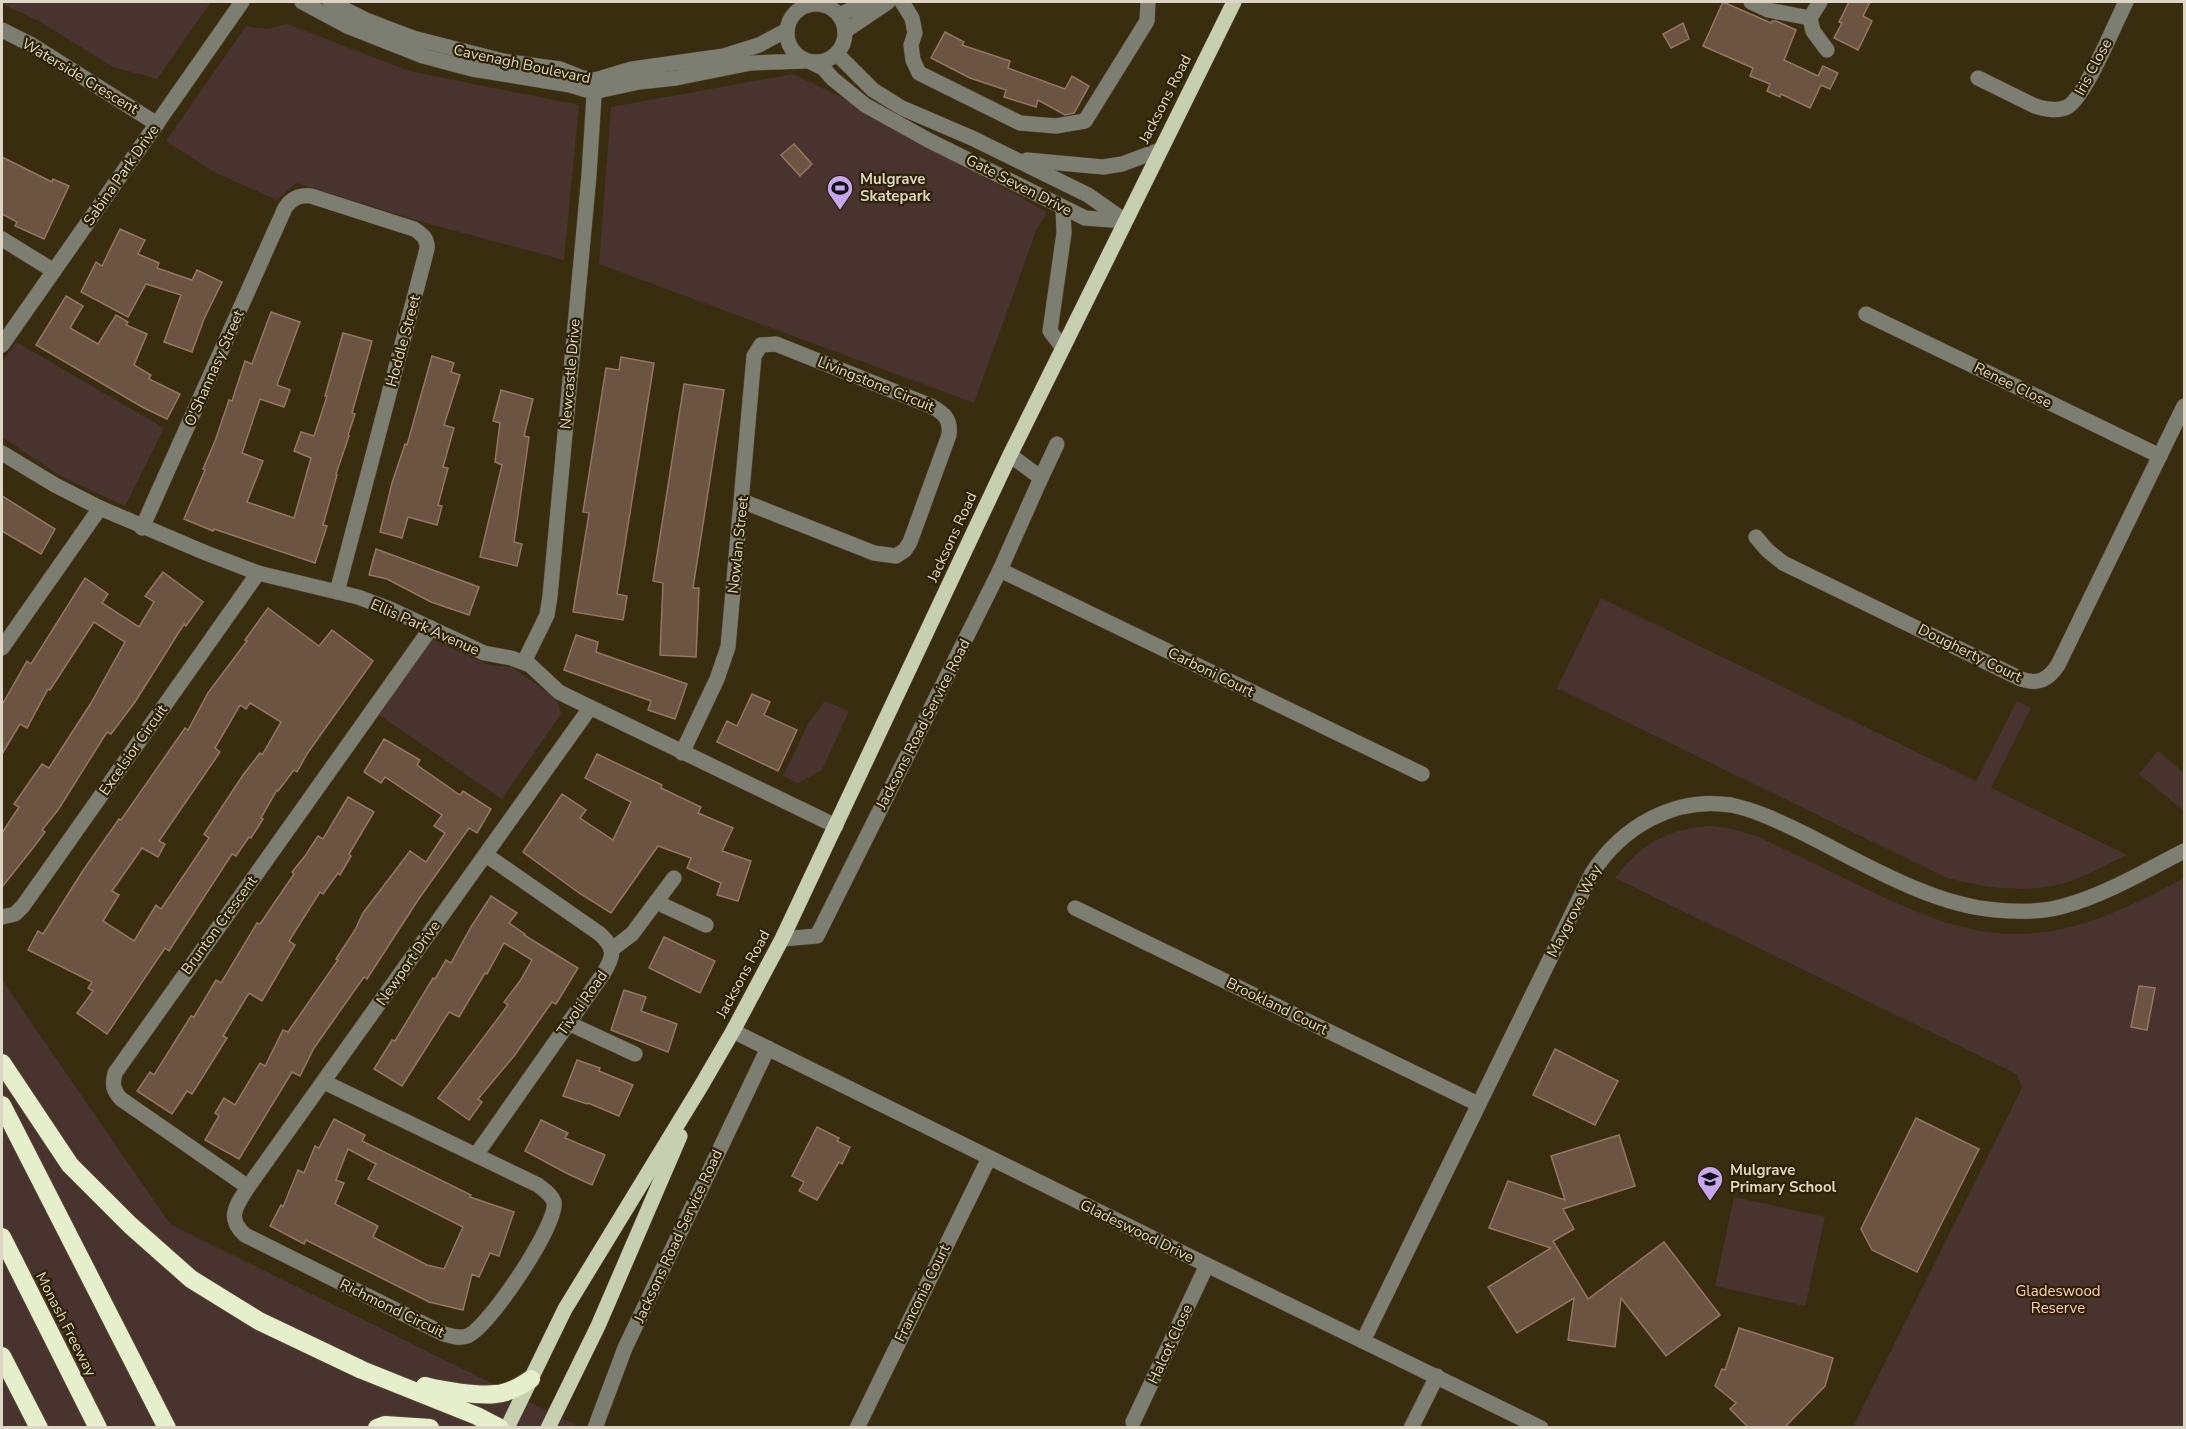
<svg xmlns="http://www.w3.org/2000/svg" width="2186" height="1429" font-family="'Nunito Sans',sans-serif">
  <rect width="100%" height="100%" fill="#382d0e"/>
  <g fill="#49332f">
    <polygon points="2,2 211,2 157,79 113,67 39,21 2,4"/>
    <polygon points="287,24 409,71 579,105 564,260 426,223 296,183 277,200 214,172 166,141 246,26 267,29"/>
    <polygon points="793,74 847,100 1047,212 1036,231 974,403 599,264 611,107"/>
    <polygon points="16,342 164,428 125,506 59,475 2,437 2,362"/>
    <path d="M1601,598L1976,781L2017,701L2031,708L1991,788L2127,855C2107,864 2086,877 2064,883C2024,894 1983,888 1945,877L1557,688Z"/>
    <polygon points="432,639 489,665 512,667 557,699 561,714 502,799 379,715"/>
    <polygon points="825,701 849,711 822,770 798,783 783,776 809,722"/>
    <polygon points="2158,751 2184,773 2184,811 2139,774"/>
    <path d="M1711,826L1727,828L1757,836C1790,852 1823,868 1856,884C1925,917 1984,946 2062,929C2102,921 2149,897 2184,878V1427H1853L2022,1088L2017,1074L1615,878C1641,844 1668,828 1711,826Z"/>
    <polygon points="2,980 170,1224 576,1425 575,1427 2,1427"/>
    <polygon points="1734,1197 1825,1217 1805,1306 1715,1286"/>
  </g>
  <g fill="#6b5441" stroke="#937760" stroke-width="1.5" fill-rule="evenodd">
    <polygon points="1723,2 1771,23 1772,21 1776,21 1796,30 1784,60 1818,76 1823,66 1838,73 1830,89 1821,85 1810,108 1781,94 1780,97 1767,91 1770,84 1750,76 1753,68 1703,46"/>
    <polygon points="1849,2 1870,2 1863,16 1872,21 1858,50 1834,38 1842,23 1839,22"/>
    <polygon points="1683,23 1689,39 1671,48 1663,34"/>
    <polygon points="945,32 964,42 962,45 1010,61 1008,68 1065,89 1072,76 1089,86 1074,113 1065,115 1038,100 1036,107 1004,97 1006,90 970,78 931,58"/>
    <polygon points="794,144 812,164 800,176 781,155"/>
    <polygon points="2,157 52,182 53,179 69,186 44,239 15,226 17,222 2,214"/>
    <polygon points="120,229 145,240 138,254 159,263 157,268 192,280 197,270 222,282 204,319 192,352 164,342 181,295 146,284 128,317 81,292 96,262 102,266"/>
    <polygon points="66,296 83,306 70,328 98,344 116,315 128,322 126,325 147,334 134,365 151,375 149,379 180,394 167,419 144,408 36,345"/>
    <polygon points="271,312 300,322 277,385 290,390 284,407 260,399 242,453 263,461 247,502 294,518 311,458 294,451 301,432 314,436 327,396 325,396 343,333 372,341 352,413 355,414 348,435 349,436 336,474 337,475 323,525 327,526 315,563 214,529 213,531 184,519 205,470 203,469 215,441 229,400 232,401 245,361 252,364"/>
    <polygon points="432,356 454,363 451,372 460,375 444,425 454,428 443,467 448,468 438,505 442,506 437,525 408,517 402,538 380,532 392,483 405,444 407,445"/>
    <polygon points="621,357 654,363 617,594 627,596 623,620 573,612 589,513 583,512 606,368 619,370"/>
    <polygon points="684,384 724,390 693,588 699,588 696,657 660,655 663,583 653,581"/>
    <polygon points="501,390 533,399 524,436 529,437 514,542 522,544 517,566 480,557 502,465 495,462 500,423 493,421"/>
    <polygon points="2,496 55,529 41,554 2,531"/>
    <polygon points="376,549 479,587 469,615 431,602 387,579 369,575"/>
    <polygon points="163,572 203,602 186,626 184,624 135,702 111,734 107,732 58,810 42,830 45,832 33,848 2,887 2,833 19,807 14,804 42,764 49,768 91,703 125,642 94,622 50,690 48,689 27,728 20,724 2,754 2,705 27,661 31,664 85,578 108,594 102,603 139,627 154,602 145,596"/>
    <path d="M268,608L319,646L332,630L373,661L307,754L297,772L294,770L278,791L277,790L261,818L263,819L251,838L249,837L236,856L232,854L169,951L165,948L107,1034L77,1013L93,991L88,988L92,982L28,950L38,931L43,934L82,872L119,819L121,820L185,728L188,730L208,693L247,641L245,640ZM250,703L281,722L262,755L260,753L243,775L204,834L209,838L161,909L156,905L134,941L103,921L119,895L112,891L142,848L158,857L165,844L159,841L220,752L215,748L240,705L246,709Z"/>
    <polygon points="576,635 598,642 596,652 687,684 675,719 648,710 651,701 564,670"/>
    <polygon points="752,694 770,702 764,715 797,730 778,771 717,742 727,721 737,726"/>
    <polygon points="384,739 420,760 417,765 460,795 463,791 491,809 477,833 469,828 418,900 367,979 364,977 314,1048 300,1076 292,1072 239,1159 205,1140 219,1116 215,1113 224,1098 235,1105 260,1063 265,1066 283,1030 288,1032 338,960 336,959 355,930 363,913 410,851 426,862 445,833 434,826 442,815 385,777 381,783 364,772"/>
    <polygon points="597,754 662,785 661,788 701,807 698,813 733,828 722,851 751,861 738,901 717,895 721,883 687,868 691,858 658,846 611,913 579,893 523,852 562,794 586,810 580,818 613,840 631,802 585,778"/>
    <polygon points="348,797 374,812 349,854 351,856 340,875 338,873 323,894 320,892 289,941 295,945 262,1001 249,993 223,1036 227,1038 192,1094 187,1091 172,1114 137,1091 150,1072 154,1075 191,1016 194,1017 216,980 221,983 257,923 260,924 294,874 292,872 305,856 318,836 323,839"/>
    <polygon points="491,896 517,913 509,923 525,934 524,935 578,968 556,1004 552,1002 514,1056 478,1099 482,1102 469,1120 438,1098 508,1005 504,1002 520,981 532,960 504,943 487,974 485,973 459,1017 449,1012 402,1086 374,1069 392,1040 395,1041 433,978 435,979 446,960 451,963 471,927"/>
    <polygon points="664,937 715,961 700,993 649,968"/>
    <polygon points="2139,986 2155,988 2147,1030 2131,1027"/>
    <polygon points="624,990 646,997 641,1011 677,1024 668,1052 611,1030"/>
    <polygon points="1555,1049 1618,1081 1595,1125 1533,1095"/>
    <polygon points="577,1060 600,1068 599,1071 633,1085 619,1116 588,1103 587,1104 563,1096"/>
    <polygon points="1916,1118 1979,1149 1917,1272 1872,1250 1861,1229"/>
    <path d="M334,1119L365,1135L362,1141L471,1195L470,1197L514,1212L499,1256L490,1253L479,1277L472,1274L463,1310L429,1302L306,1240L304,1244L270,1226L281,1205L283,1207L298,1170L304,1173L315,1146L319,1148ZM348,1149L376,1164L368,1179L463,1227L444,1269L427,1265L373,1237L378,1226L335,1204L344,1183L336,1180Z"/>
    <polygon points="541,1120 568,1133 565,1138 605,1155 592,1185 568,1174 525,1151"/>
    <polygon points="817,1127 839,1138 837,1141 850,1147 842,1164 839,1162 817,1200 799,1191 804,1182 792,1176"/>
    <polygon points="1619,1135 1635,1186 1563,1209 1574,1229 1553,1241 1588,1299 1664,1242 1720,1315 1666,1356 1621,1298 1615,1347 1568,1340 1574,1298 1517,1333 1488,1287 1551,1248 1489,1228 1508,1181 1565,1200 1551,1156"/>
    <polygon points="1739,1328 1833,1358 1825,1386 1784,1428 1749,1428 1730,1409 1736,1403 1715,1386 1722,1369 1725,1370"/>
  </g>
  <g fill="none" stroke-linecap="round" stroke-linejoin="round">
    <g stroke="#52482b" stroke-width="16">
      <g id="minor">
        <polyline points="302,2 347,26 423,56 472,69 570,85 593,92 639,82 676,78 751,63 806,61"/>
        <polyline points="330,2 366,20 413,38 503,61 560,69 580,77 595,80 632,69 724,56 759,45 787,30"/>
        <polyline points="902,2 912,18 915,33 911,45 913,60 919,73 1020,123 1056,126 1085,121 1147,21 1148,2"/>
        <polyline points="1751,2 1768,10 1810,18 1820,2"/>
        <circle cx="816" cy="33" r="29"/>
        <polyline points="839,15 852,9 879,3"/>
        <polyline points="1810,18 1813,31 1827,50"/>
        <polyline points="2,30 32,45 157,124"/>
        <polyline points="845,31 888,2"/>
        <polyline points="837,54 873,90 902,108 972,138 1088,195 1125,221"/>
        <polyline points="811,62 823,68 833,79 865,105 928,140 1085,218 1125,221"/>
        <path d="M1978,78L2035,106C2045,109 2057,112 2067,107C2085,98 2115,23 2126,2"/>
        <polyline points="1027,160 1103,167 1122,164 1160,150"/>
        <polyline points="1063,208 1064,233 1050,331 1063,348"/>
        <polyline points="2,239 54,271"/>
        <polyline points="1866,314 2160,456"/>
        <polyline points="2,345 242,2"/>
        <polyline points="2,453 55,485 100,508 206,553 258,573 358,597 390,609 484,653 511,658 530,665 559,692 569,697 836,826"/>
        <polyline points="1041,478 1057,444"/>
        <path d="M142,528L285,208C292,198 299,195 311,196L414,229C422,234 428,239 427,249L337,592"/>
        <path d="M1756,537L1767,550L1783,563L2021,679C2038,685 2048,680 2058,665L2184,406"/>
        <polyline points="1000,570 1422,774"/>
        <polyline points="2,648 100,508"/>
        <polyline points="524,662 547,615 550,596 589,175 595,80"/>
        <path d="M682,753L717,679L728,647L754,356L761,345L776,344L931,406C944,413 951,419 949,435L910,542L905,550L896,556L874,553L742,501"/>
        <polyline points="656,902 706,925"/>
        <polyline points="1075,908 1478,1104"/>
        <polyline points="2,917 15,914 23,906 258,573"/>
        <polyline points="782,939 817,936 1000,570 1041,478 1010,455"/>
        <polyline points="611,950 632,934 674,878"/>
        <polyline points="568,1023 635,1054"/>
        <polyline points="733,1031 1207,1265 1541,1428"/>
        <path d="M324,1082L538,1185C544,1190 551,1194 554,1202C559,1223 487,1330 467,1336C459,1339 451,1336 444,1334L245,1235C226,1218 236,1206 248,1187L590,708"/>
        <path d="M476,1155L603,974C614,956 616,949 600,934L486,855"/>
        <path d="M248,1187L121,1099C113,1090 112,1085 115,1073L431,628"/>
        <path d="M1363,1341L1592,873C1622,827 1674,796 1731,805C1756,810 1780,822 1803,833C1861,862 1931,905 1996,910C2017,912 2044,912 2064,906C2105,895 2147,870 2184,851"/>
        <polyline points="1133,1422 1207,1265"/>
        <polyline points="595,1428 625,1348 768,1048"/>
        <polyline points="857,1428 989,1158"/>
        <polyline points="1411,1428 1437,1376"/>
      </g>
    </g>
    <g stroke="#52482b" stroke-width="16">
      <g id="major">
        <polyline points="507,1428 565,1309 701,1086 733,1031 782,939 1010,455 1234,2"/>
        <polyline points="548,1428 598,1326 680,1136"/>
      </g>
    </g>
    <g stroke="#52482b" stroke-width="20">
      <g id="highway">
        <polyline points="2,1063 70,1165 130,1225 191,1279 259,1321 362,1370 477,1416 500,1428"/>
        <polyline points="2,1105 167,1428"/>
        <polyline points="2,1237 98,1428"/>
        <polyline points="2,1356 39,1428"/>
        <path d="M425,1386C444,1391 477,1396 496,1394C509,1393 521,1386 531,1379"/>
        <polyline points="377,1428 385,1425 430,1428"/>
      </g>
    </g>
    <use href="#minor" stroke="#7b7e70" stroke-width="15"/>
    <use href="#major" stroke="#c7cfb1" stroke-width="15"/>
    <use href="#highway" stroke="#e6efcb" stroke-width="18"/>
  </g>
  <defs>
    <g id="stadium-pin" transform="scale(1.35)"><path d="M0 17L-7.5 6A9.5 9.5 0 1 1 7.5 6Z" fill="#c6a6f0" stroke="#2d2304"/><path d="M0-5a6.5 5 0 1 0 0 10a6.5 5 0 1 0 0-10ZM-3.5-1.8h7v3.6h-7Z" fill="#111"/></g>
    <g id="school-pin" transform="scale(1.35)"><path d="M0 17L-7.5 6A9.5 9.5 0 1 1 7.5 6Z" fill="#c6a6f0" stroke="#2d2304"/><path d="M0-5L7-2L0 1L-7-2ZM-4 1L0 2.5L4 1V4Q0 6-4 4Z" fill="#111"/></g>
  </defs>
  <g fill-rule="evenodd">
    <use href="#stadium-pin" x="840" y="188"/>
    <use href="#school-pin" x="1710" y="1179"/>
  </g>
  <g text-anchor="middle" stroke-width="4.5" stroke-linejoin="round" paint-order="stroke">
    <g font-size="15" fill="#ddd6c5" stroke="#2d2304">
      <text transform="translate(522 64) rotate(12)" y="5">Cavenagh Boulevard</text>
      <text transform="translate(2093 67) rotate(-62)" y="5">Iris Close</text>
      <text transform="translate(80 76) rotate(31)" y="5">Waterside Crescent</text>
      <text transform="translate(1165 99) rotate(-63)" y="5">Jacksons Road</text>
      <text transform="translate(121 175) rotate(-55)" y="5">Sabina Park Drive</text>
      <text transform="translate(1019 185) rotate(27)" y="5">Gate Seven Drive</text>
      <text transform="translate(403 341) rotate(-75)" y="5">Hoddle Street</text>
      <text transform="translate(214 368) rotate(-66)" y="5">O'Shannasy Street</text>
      <text transform="translate(570 374) rotate(-85)" y="5">Newcastle Drive</text>
      <text transform="translate(876 384) rotate(22)" y="5">Livingstone Circuit</text>
      <text transform="translate(2013 385) rotate(26)" y="5">Renee Close</text>
      <text transform="translate(952 537) rotate(-65)" y="5">Jacksons Road</text>
      <text transform="translate(738 545) rotate(-84)" y="5">Nowlan Street</text>
      <text transform="translate(425 627) rotate(24)" y="5">Ellis Park Avenue</text>
      <text transform="translate(1970 653) rotate(26)" y="5">Dougherty Court</text>
      <text transform="translate(1211 672) rotate(26)" y="5">Carboni Court</text>
      <text transform="translate(923 724) rotate(-63)" y="5">Jacksons Road Service Road</text>
      <text transform="translate(133 750) rotate(-55)" y="5">Excelsior Circuit</text>
      <text transform="translate(1574 911) rotate(-63)" y="5">Maygrove Way</text>
      <text transform="translate(219 925) rotate(-54)" y="5">Brunton Crescent</text>
      <text transform="translate(408 963) rotate(-55)" y="5">Newport Drive</text>
      <text transform="translate(743 974) rotate(-62)" y="5">Jacksons Road</text>
      <text transform="translate(582 1003) rotate(-55)" y="5">Tivoli Road</text>
      <text transform="translate(1277 1006) rotate(26)" y="5">Brookland Court</text>
      <text transform="translate(1137 1231) rotate(26)" y="5">Gladeswood Drive</text>
      <text transform="translate(678 1236) rotate(-65)" y="5">Jacksons Road Service Road</text>
      <text transform="translate(922 1293) rotate(-64)" y="5">Franconia Court</text>
      <text transform="translate(392 1308) rotate(26)" y="5">Richmond Circuit</text>
      <text transform="translate(66 1324) rotate(63)" y="5">Monash Freeway</text>
      <text transform="translate(1170 1344) rotate(-65)" y="5">Halcot Close</text>
    </g>
    <g font-size="15" font-weight="bold" fill="#ddd6c5" stroke="#2d2304" text-anchor="start">
      <text x="860" y="184">Mulgrave<tspan x="860" dy="17">Skatepark</tspan></text>
      <text x="1730" y="1175">Mulgrave<tspan x="1730" dy="17">Primary School</tspan></text>
    </g>
    <g font-size="15" fill="#feccc2" stroke="#2d2304">
      <text x="2058" y="1296">Gladeswood<tspan x="2058" dy="17">Reserve</tspan></text>
    </g>
  </g>
  <rect width="2186" height="1429" fill="none" stroke="#ddd6c5" stroke-width="6"/>
</svg>
